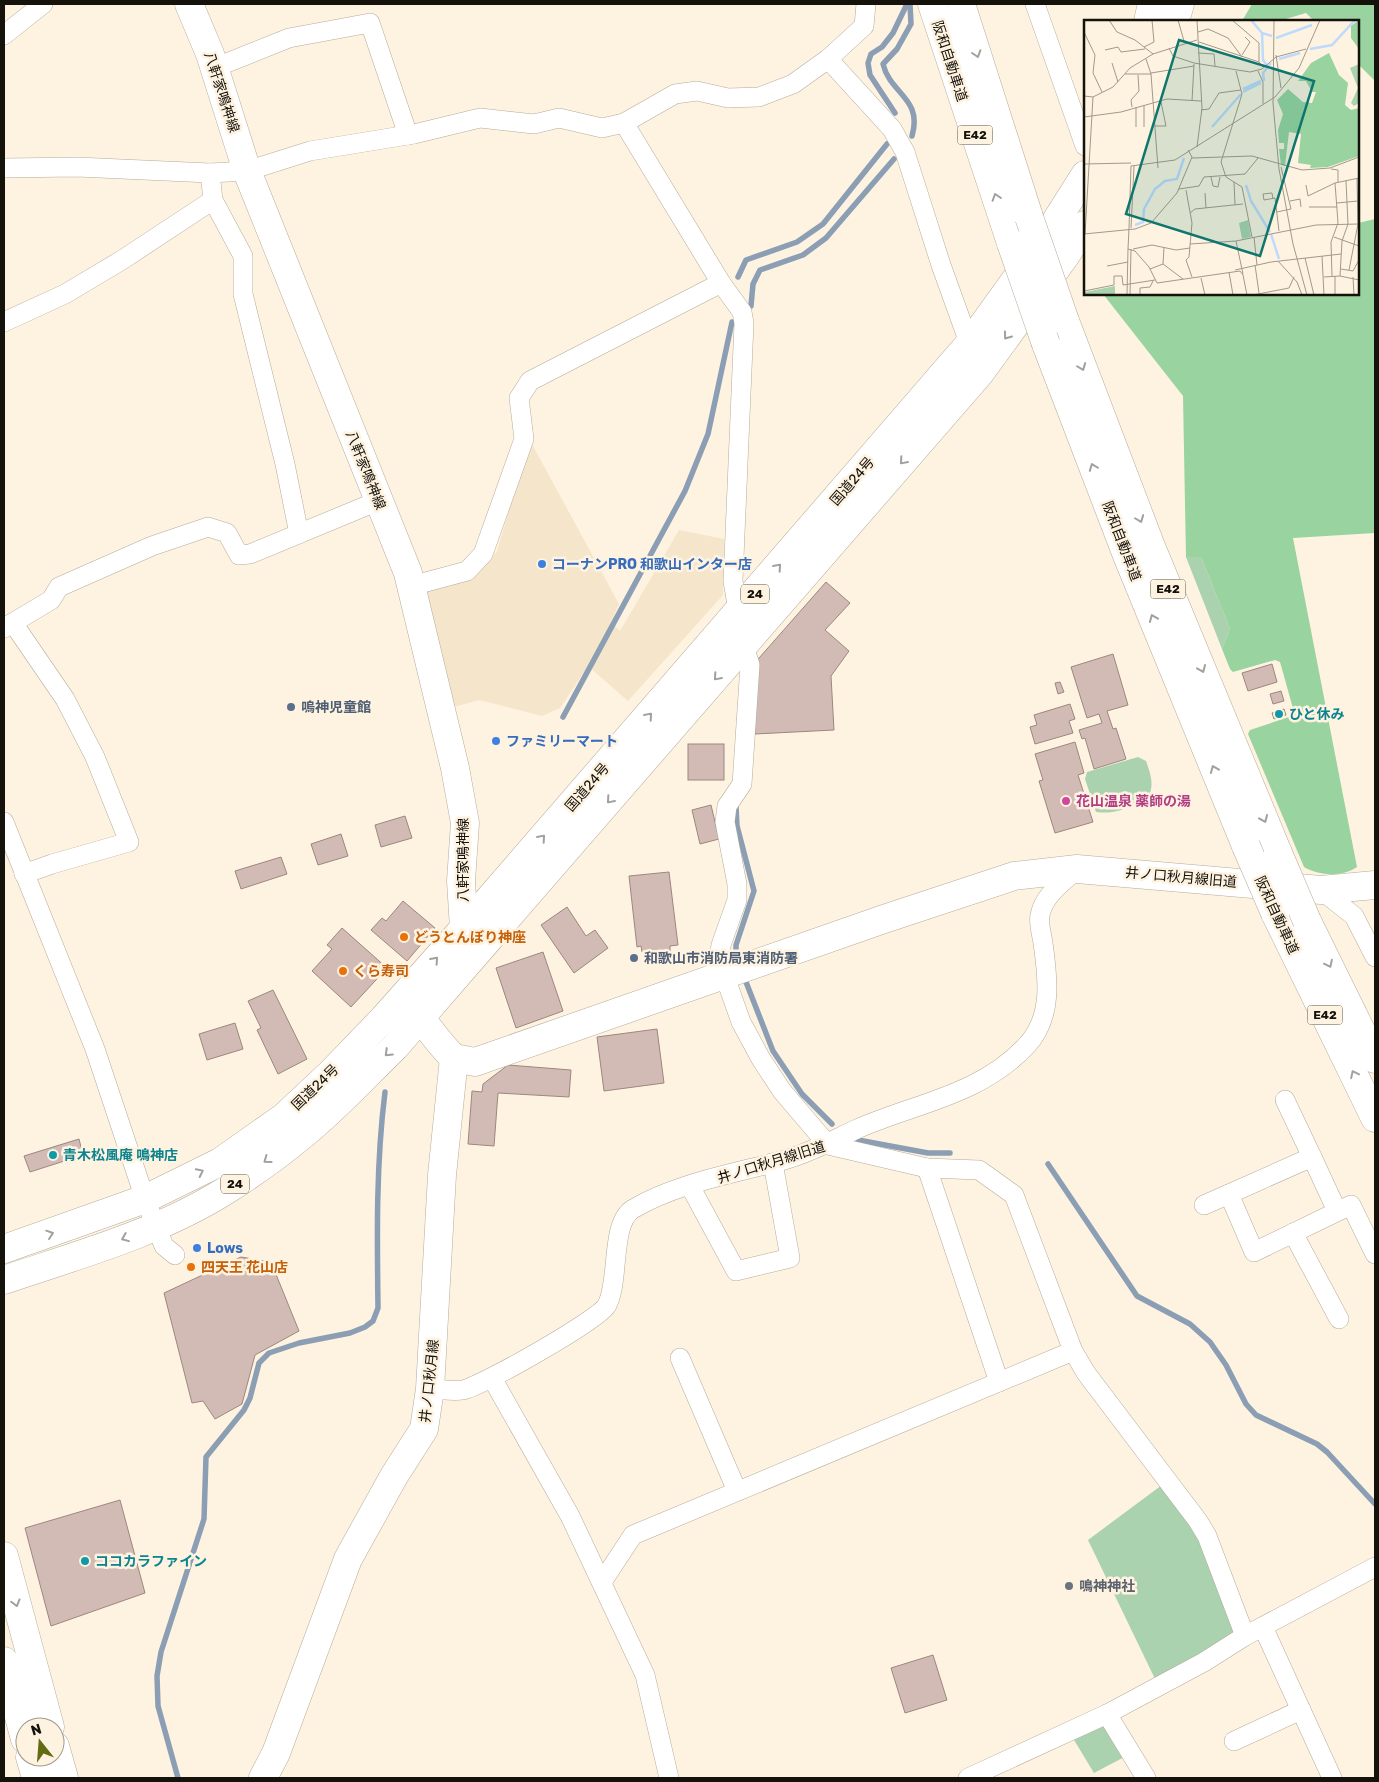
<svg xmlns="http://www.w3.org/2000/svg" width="1379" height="1782" font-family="Rubik,'Noto Sans JP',sans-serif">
  <rect width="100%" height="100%" fill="#fef3e0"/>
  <polygon fill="#f5e5cb" points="527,435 619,604 611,622 620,631 679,530 724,539 723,595 628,701 588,666 560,708 542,716 479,700 450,708 419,592 476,576 497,551 521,470"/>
  <g fill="#aad2ae">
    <polygon points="1186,557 1201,557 1230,629 1222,649"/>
    <path d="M1138,757L1146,761C1151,775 1155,786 1147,799C1126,806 1120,815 1096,812L1085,779L1087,772Z"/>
    <polygon points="1166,1482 1199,1527 1242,1635 1157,1683 1088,1540"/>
    <polygon points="1109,1717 1132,1753 1094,1773 1071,1735"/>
  </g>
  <g fill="#99d39f">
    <polygon points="1252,4 1375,4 1375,81 1358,64 1358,21 1314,21 1306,13 1279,21 1242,21"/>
    <path d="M1375,219V533L1293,538L1357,867C1342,877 1319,876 1304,867L1248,734L1250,730L1292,716L1294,712L1280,662L1275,660L1233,672L1230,669L1222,649L1230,629L1201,557H1186L1183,396L1103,294H1358V223Z"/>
  </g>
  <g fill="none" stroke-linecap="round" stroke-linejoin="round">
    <g stroke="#8b9eb4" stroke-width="5.5">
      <path d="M910,4L911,24L897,49L883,64C890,94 923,98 912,136"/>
      <polyline points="895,113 870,75 868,63 871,54 882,47 893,33 907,4"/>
      <polyline points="738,277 746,260 797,242 823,224 887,144"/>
      <polyline points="751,306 753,284 760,270 803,255 826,238 894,159"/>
      <polyline points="563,717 685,491 708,434 732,322"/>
      <polyline points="736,807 737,826 754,891 736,945 736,953"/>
      <polyline points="746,982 773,1051 802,1094 832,1124"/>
      <polyline points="858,1140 928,1153 950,1153"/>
      <polyline points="1048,1164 1137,1296 1190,1324 1210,1342 1226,1365 1246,1404 1256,1415 1317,1444 1327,1452 1375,1504"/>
      <path d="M178,1778L158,1706L157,1676L161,1652L204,1519L206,1457L244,1410L250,1398L259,1363L269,1353L299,1343L350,1333L365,1327L373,1321L378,1308C377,1235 376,1164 385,1092"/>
    </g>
  </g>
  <g fill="#d2bbb4" stroke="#9c8780">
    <polygon points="826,582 850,603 825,630 849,651 831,676 834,730 755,734 752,666"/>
    <polygon points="1113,654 1128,705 1107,711 1113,729 1116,728 1126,759 1094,769 1085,738 1082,739 1079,730 1102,723 1099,714 1087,718 1071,667"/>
    <polygon points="1272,664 1277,682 1248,691 1242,673"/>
    <polygon points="1060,682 1064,692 1058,694 1055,683"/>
    <polygon points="1281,691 1284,701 1273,704 1270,694"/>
    <polygon points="1070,704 1075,719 1069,721 1073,733 1035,744 1030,727 1037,725 1034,715"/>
    <polygon points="1284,709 1286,715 1274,719 1272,713"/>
    <polygon points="1075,742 1084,773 1078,775 1093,822 1055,833 1039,781 1043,780 1035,754"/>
    <rect x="688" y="744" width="36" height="36"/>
    <polygon points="711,805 719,839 700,844 692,810"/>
    <polygon points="405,816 412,838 381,847 375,825"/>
    <polygon points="341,834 348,856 318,865 311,844"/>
    <polygon points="281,857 287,874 241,889 235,871"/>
    <polygon points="669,872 678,945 670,946 670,952 651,954 651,951 642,952 641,946 637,947 629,876"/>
    <polygon points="403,901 435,928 407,961 371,930 382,918 386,921"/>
    <polygon points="567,907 586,936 595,930 608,948 574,973 541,925"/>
    <polygon points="342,928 387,968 351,1007 312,971 332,949 327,945"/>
    <polygon points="543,952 563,1011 516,1028 496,968"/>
    <polygon points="273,990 307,1059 278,1074 257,1030 261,1028 248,1001"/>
    <polygon points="235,1023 243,1049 207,1060 199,1034"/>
    <polygon points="657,1029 664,1083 604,1091 597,1037"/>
    <polygon points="508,1065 571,1070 569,1097 498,1093 494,1146 468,1144 472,1091 482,1092 483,1084"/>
    <polygon points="79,1139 83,1155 30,1172 24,1156"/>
    <polygon points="241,1257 271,1262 299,1331 255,1355 242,1404 215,1419 203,1401 192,1403 164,1293"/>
    <polygon points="120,1500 145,1593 51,1626 25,1528"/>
    <polygon points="933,1655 947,1700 905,1713 891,1668"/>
  </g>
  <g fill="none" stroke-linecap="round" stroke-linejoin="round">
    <g stroke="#b6ab9a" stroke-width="20">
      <g id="street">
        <polyline points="1035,4 1085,146"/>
        <polyline points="4,35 43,4"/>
        <polyline points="828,59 892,129 905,152 941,265 972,351"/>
        <polyline points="214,68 289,38 370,23 408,135"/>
        <polyline points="624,123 721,283 742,312 744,323 733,581 744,646 750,665 742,784 727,806 725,822 737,884 737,900 721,945 719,958 724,974 741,1022 761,1059 782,1091 828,1145 927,1168 979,1170 1014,1195 1073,1351 1086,1373 1198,1521 1207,1536 1245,1636"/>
        <polyline points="4,168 77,167 210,173 247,171 310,151 414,134 480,118 534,124 559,118 602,128 624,123 675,94 697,91 728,98 759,97 793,84 828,59 864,26 866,4"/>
        <polyline points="210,173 213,200 243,256 243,294 285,464 299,534"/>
        <polyline points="4,322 65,294 122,260 213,200"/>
        <polyline points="411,586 467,571 483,554 524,439 519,398 530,381 721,283"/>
        <polyline points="13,623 65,699 95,757 129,842 52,864 24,874"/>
        <polyline points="4,628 51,600 59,587 152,546 208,527 227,533 239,555 250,554 378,501"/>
        <polyline points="4,822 95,1049 145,1199 164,1246 175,1255"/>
        <polyline points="1321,890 1354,916 1375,957"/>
        <polyline points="1285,1100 1312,1157"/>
        <polyline points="927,1168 999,1382"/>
        <polyline points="690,1186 736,1271 790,1258 773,1163"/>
        <polyline points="1204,1205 1229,1194"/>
        <polyline points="1337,1211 1312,1157 1229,1194 1254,1252 1351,1205 1375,1254"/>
        <polyline points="1293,1233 1339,1319"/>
        <polyline points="680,1358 737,1491"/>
        <polyline points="492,1378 570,1516 645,1675 669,1778"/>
        <path d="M430,1389C440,1389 453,1392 463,1390C483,1385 599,1320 607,1305C620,1280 610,1223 633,1209C676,1183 737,1173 784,1160C810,1153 833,1140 857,1129C916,1103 981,1095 1027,1045C1053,1017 1048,978 1043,943C1042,935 1038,923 1040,915C1044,895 1063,882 1077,869"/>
        <polyline points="602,1582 633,1535 1073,1351"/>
        <polyline points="1263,1627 1332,1778"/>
        <polyline points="1107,1714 1146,1778"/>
        <polyline points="1234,1741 1301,1710"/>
        <polyline points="968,1778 1107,1714 1204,1662 1245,1636 1375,1567"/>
      </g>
    </g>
    <g stroke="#b6ab9a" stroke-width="29">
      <g id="secondary">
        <polyline points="189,4 210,54 247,171 408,573 455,768 465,823 461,881 464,928 475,941"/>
        <path d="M406,1000C423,1019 436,1041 454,1058"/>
        <polyline points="454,1058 475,1062 884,919 1014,876 1077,869 1321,890 1375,885"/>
        <polyline points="4,1556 50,1727"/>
        <polyline points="4,1661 25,1739"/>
        <polyline points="55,1746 64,1778"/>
        <polyline points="30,1757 36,1778"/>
        <polyline points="263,1778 276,1753 348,1559 394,1476 424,1429 430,1389 442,1175 454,1058"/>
      </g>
    </g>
    <g stroke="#b6ab9a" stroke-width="29">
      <g id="highway">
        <polyline points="932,4 1011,243"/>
        <polyline points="961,4 1029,217"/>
        <polyline points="1148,21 1152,4"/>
        <polyline points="1175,21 1180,4"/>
        <polyline points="1065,321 1150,544 1278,853"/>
        <polyline points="1046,344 1128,558 1246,846"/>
        <polyline points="1275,913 1375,1118"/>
        <polyline points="1307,921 1375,1059"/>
        <polyline points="4,1249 145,1199 220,1162 284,1117 331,1073 384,1018 464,928 970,343 1042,243 1085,175"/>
        <path d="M4,1280C78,1255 158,1233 225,1191C252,1174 280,1154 305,1133C337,1107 365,1076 395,1047L980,373L1066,255L1085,225"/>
      </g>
    </g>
    <use href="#street" stroke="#fff" stroke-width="19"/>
    <use href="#secondary" stroke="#fff" stroke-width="28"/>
    <use href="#highway" stroke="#fff" stroke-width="28"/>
    <g stroke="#b6ab9a" stroke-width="29" stroke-linecap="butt">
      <g id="highway-bridge">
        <polyline points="1029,217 1065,321"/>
        <polyline points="1011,243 1046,344"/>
        <polyline points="1246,846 1275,913"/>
        <polyline points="1278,853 1307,921"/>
      </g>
    </g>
    <use href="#highway-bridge" stroke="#fff" stroke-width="28"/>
  </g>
  <defs><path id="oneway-chevron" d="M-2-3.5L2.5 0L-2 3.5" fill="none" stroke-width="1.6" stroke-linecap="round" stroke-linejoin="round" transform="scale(1.25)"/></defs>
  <g stroke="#a1a09d">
    <use href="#oneway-chevron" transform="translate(977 54) rotate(72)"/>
    <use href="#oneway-chevron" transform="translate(996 197) rotate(-108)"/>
    <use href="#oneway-chevron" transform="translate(1007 336) rotate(126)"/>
    <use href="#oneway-chevron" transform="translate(1082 367) rotate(69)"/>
    <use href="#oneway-chevron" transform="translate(903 461) rotate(131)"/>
    <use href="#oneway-chevron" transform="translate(1093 467) rotate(-111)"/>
    <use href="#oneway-chevron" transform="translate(1140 519) rotate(69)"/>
    <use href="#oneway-chevron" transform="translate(778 567) rotate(-49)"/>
    <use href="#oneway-chevron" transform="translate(1153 618) rotate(-112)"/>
    <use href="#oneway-chevron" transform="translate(1202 669) rotate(67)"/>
    <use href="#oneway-chevron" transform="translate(717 677) rotate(131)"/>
    <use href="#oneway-chevron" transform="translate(649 716) rotate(-49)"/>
    <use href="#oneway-chevron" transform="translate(1214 769) rotate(-112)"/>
    <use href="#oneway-chevron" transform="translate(610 800) rotate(131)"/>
    <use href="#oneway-chevron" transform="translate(1264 819) rotate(67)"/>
    <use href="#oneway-chevron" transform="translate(542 838) rotate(-49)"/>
    <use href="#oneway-chevron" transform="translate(435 960) rotate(-48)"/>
    <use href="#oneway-chevron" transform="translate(1329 964) rotate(64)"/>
    <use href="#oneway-chevron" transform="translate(388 1053) rotate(136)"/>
    <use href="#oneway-chevron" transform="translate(1354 1074) rotate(-116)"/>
    <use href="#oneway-chevron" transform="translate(267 1160) rotate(144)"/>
    <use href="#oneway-chevron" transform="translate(200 1172) rotate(-26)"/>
    <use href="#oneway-chevron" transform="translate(50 1234) rotate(-19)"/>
    <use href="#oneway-chevron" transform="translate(125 1238) rotate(158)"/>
    <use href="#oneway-chevron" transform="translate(16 1603) rotate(75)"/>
  </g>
  <g fill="#3f7fe0" stroke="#fef3e0" stroke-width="2">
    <circle cx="542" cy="564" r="5"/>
    <circle cx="496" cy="741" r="5"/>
    <circle cx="197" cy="1248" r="5"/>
  </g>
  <g fill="#5c6f8a" stroke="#fef3e0" stroke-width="2">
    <circle cx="291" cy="707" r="5"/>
    <circle cx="634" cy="958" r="5"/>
  </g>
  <g fill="#0f9aa8" stroke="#fef3e0" stroke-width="2">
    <circle cx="1279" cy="714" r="5"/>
    <circle cx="53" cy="1155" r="5"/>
    <circle cx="85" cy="1561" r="5"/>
  </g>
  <circle fill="#d1479c" stroke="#fef3e0" stroke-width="2" cx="1066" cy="801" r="5"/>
  <g fill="#e8710a" stroke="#fef3e0" stroke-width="2">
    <circle cx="404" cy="937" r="5"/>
    <circle cx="343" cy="971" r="5"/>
    <circle cx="191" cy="1267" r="5"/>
  </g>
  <circle fill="#6b7280" stroke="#fef3e0" stroke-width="2" cx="1069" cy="1586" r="5"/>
  <g text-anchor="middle" stroke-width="5" stroke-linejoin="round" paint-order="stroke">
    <g fill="#fef3e0" stroke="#5b554b" stroke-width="1">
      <rect x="957.5" y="125.5" width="35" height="19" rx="4"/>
      <rect x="1150.5" y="579.5" width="35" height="19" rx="4"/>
      <rect x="741" y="584.5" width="28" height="19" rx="4"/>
      <rect x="1307.5" y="1005.5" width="35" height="19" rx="4"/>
      <rect x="221" y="1174.5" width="28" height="19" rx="4"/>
    </g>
    <g font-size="12" font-weight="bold" fill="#15110b">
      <text x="975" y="139">E42</text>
      <text x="1168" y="593">E42</text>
      <text x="755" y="598">24</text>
      <text x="1325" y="1019">E42</text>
      <text x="235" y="1188">24</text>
    </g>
    <g font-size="14" fill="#15110b" stroke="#fef3e0">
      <text transform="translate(950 61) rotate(72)" y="5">阪和自動車道</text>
      <text transform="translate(222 92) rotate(72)" y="5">八軒家鳴神線</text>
      <text transform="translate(366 470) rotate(68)" y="5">八軒家鳴神線</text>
      <text transform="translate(852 481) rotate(-49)" y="5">国道24号</text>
      <text transform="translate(1122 541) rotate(69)" y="5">阪和自動車道</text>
      <text transform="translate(587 787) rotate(-49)" y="5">国道24号</text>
      <text transform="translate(463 860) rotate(-90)" y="5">八軒家鳴神線</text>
      <text transform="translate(1181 877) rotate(5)" y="5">井ノ口秋月線旧道</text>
      <text transform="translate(1277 915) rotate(65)" y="5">阪和自動車道</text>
      <text transform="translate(315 1087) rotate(-44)" y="5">国道24号</text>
      <text transform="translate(771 1162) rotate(-17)" y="5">井ノ口秋月線旧道</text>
      <text transform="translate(429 1381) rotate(-84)" y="5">井ノ口秋月線</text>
    </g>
    <g font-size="14" font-weight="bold" fill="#366cbe" stroke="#fef3e0" text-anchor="start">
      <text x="552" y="569">コーナンPRO 和歌山インター店</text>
      <text x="506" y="746">ファミリーマート</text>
      <text x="207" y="1253">Lows</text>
    </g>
    <g font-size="14" font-weight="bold" fill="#4e5e75" stroke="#fef3e0" text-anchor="start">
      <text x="301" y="712">嗚神児童館</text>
      <text x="644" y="963">和歌山市消防局東消防署</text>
    </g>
    <g font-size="14" font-weight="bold" fill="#0d838f" stroke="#fef3e0" text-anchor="start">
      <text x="1289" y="719">ひと休み</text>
      <text x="63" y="1160">青木松風庵 鳴神店</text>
      <text x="95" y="1566">ココカラファイン</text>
    </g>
    <g font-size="14" font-weight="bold" fill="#b23c85" stroke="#fef3e0" text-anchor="start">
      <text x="1076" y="806">花山温泉 薬師の湯</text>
    </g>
    <g font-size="14" font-weight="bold" fill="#c56008" stroke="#fef3e0" text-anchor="start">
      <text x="414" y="942">どうとんぼり神座</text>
      <text x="353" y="976">くら寿司</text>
      <text x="201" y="1272">四天王 花山店</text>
    </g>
    <g font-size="14" font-weight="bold" fill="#5b616d" stroke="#fef3e0" text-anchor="start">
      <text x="1079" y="1591">鳴神神社</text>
    </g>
  </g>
  <g transform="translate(1084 20)">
    <rect width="275" height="275" fill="#fef3e0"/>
    <path d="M275,44V83L270,86L267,83L274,68L266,48ZM164,200L167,217L158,219L155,203ZM31,266V275H1V272Z" fill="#aad2ae"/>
    <path d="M275,0V29L267,18V6ZM245,33L255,55L264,63L261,85L267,90L275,88V136L244,147L226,148L227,145L214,143L217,114L205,112L201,146L197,145L195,129H200V123H195L194,110L199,94L193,80L204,69L219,82L228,83L232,72H228L222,61H214L227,43Z" fill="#99d39f"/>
    <path fill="none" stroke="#bedafd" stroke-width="2.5" d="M167,0L178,13M192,18L228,5M226,29L248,25L271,0M195,39L216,33M184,47L179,40L178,13L188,16M180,61L179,53L187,43M159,69L177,61M159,72L177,63M128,107L157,74M162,165L167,181L186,212M51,205L59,202L60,189L71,169L81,161L93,159L100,138M187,214L195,239"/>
    <path fill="none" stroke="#a1998b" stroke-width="1" d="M25,0L33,12L51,20L69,34M94,0L100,21M113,0L118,88L113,127M148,0L175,23V42M190,0L189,83L195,149L209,224L223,275M0,12L11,35L9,53L18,72M114,12L124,9L144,18L158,37M115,22L175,42L179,47M60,27L70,22L68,0M85,28L89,36L110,43L166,52L178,49L192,37L222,29M21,30L34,27L37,32L61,29M114,33L130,34L131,46M158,35L166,22L161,17M192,35L197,68M62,39L67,54L74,148M28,43L34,62M152,51L158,74L137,142L142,157L158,167L168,217M174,51L179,62V84M67,53L110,46M41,54H67M0,76L9,77L29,67L46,48L69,34L113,20M108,81L110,44M60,85V107M48,87L47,80L55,71L54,55M117,90L125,89L135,73L157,70M0,97L37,92L83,79L117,81M71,106H82L77,82M52,107V87M108,138L168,136L218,150L246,148L275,137M0,144L47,143M47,146L91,140L191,77L215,48L236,0M247,149L254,150V162M127,157L129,166L134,167L136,157M150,162L151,185M222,165L224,176L251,163L275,158M95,169L115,166L120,157L161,154L174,138M102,170L108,203L105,237L102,240L108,257M121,173L122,188M189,179L188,173L179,174L180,180L191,178L195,211M206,181L216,179L217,187M253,183L274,181M225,187H253M193,192L207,189L197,147M106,193L111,189L159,184M45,208L47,146M45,208L44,229L51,231L65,247L73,263L156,251L159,255L163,275M47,208L50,146M0,214L51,209L67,203L93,173L108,137L104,130M1,214L9,77M170,217L173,245M250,217L275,226M152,221L159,254M106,224L152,221L232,205L275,204M49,229L68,225L92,230L106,228M238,236L240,275M221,238L230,275M194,241L213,262L218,275M79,244L80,227M171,245L175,273M23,246L44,242M66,249L79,244L99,259M257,249L269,251L275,240M151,250L187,242L257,234M265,250L274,204L273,158M145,252L149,275M248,256L247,222L254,203L251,163M251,256V275M256,256L275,260M240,257L256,256L258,221L264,204L262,161M269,257L270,275M117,258L121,275M0,271L30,265V256H38L39,265L71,260M43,275L44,229M46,275L47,229M56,275V268L66,267L69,261M169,275L205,268L210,257"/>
    <path fill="#0f766e" fill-opacity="0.15" stroke="#0f766e" stroke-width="2.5" d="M95,20L230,61L176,236L42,194Z"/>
    <rect width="275" height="275" fill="none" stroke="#15110b" stroke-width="2.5"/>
  </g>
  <rect width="1379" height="1782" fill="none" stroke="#15110b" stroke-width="10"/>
  <g transform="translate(40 1742) rotate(343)"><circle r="24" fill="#fef3e0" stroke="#a1998b"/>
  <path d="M0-4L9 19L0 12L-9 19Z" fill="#626c13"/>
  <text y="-8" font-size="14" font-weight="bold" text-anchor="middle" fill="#15110b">N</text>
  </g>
</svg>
